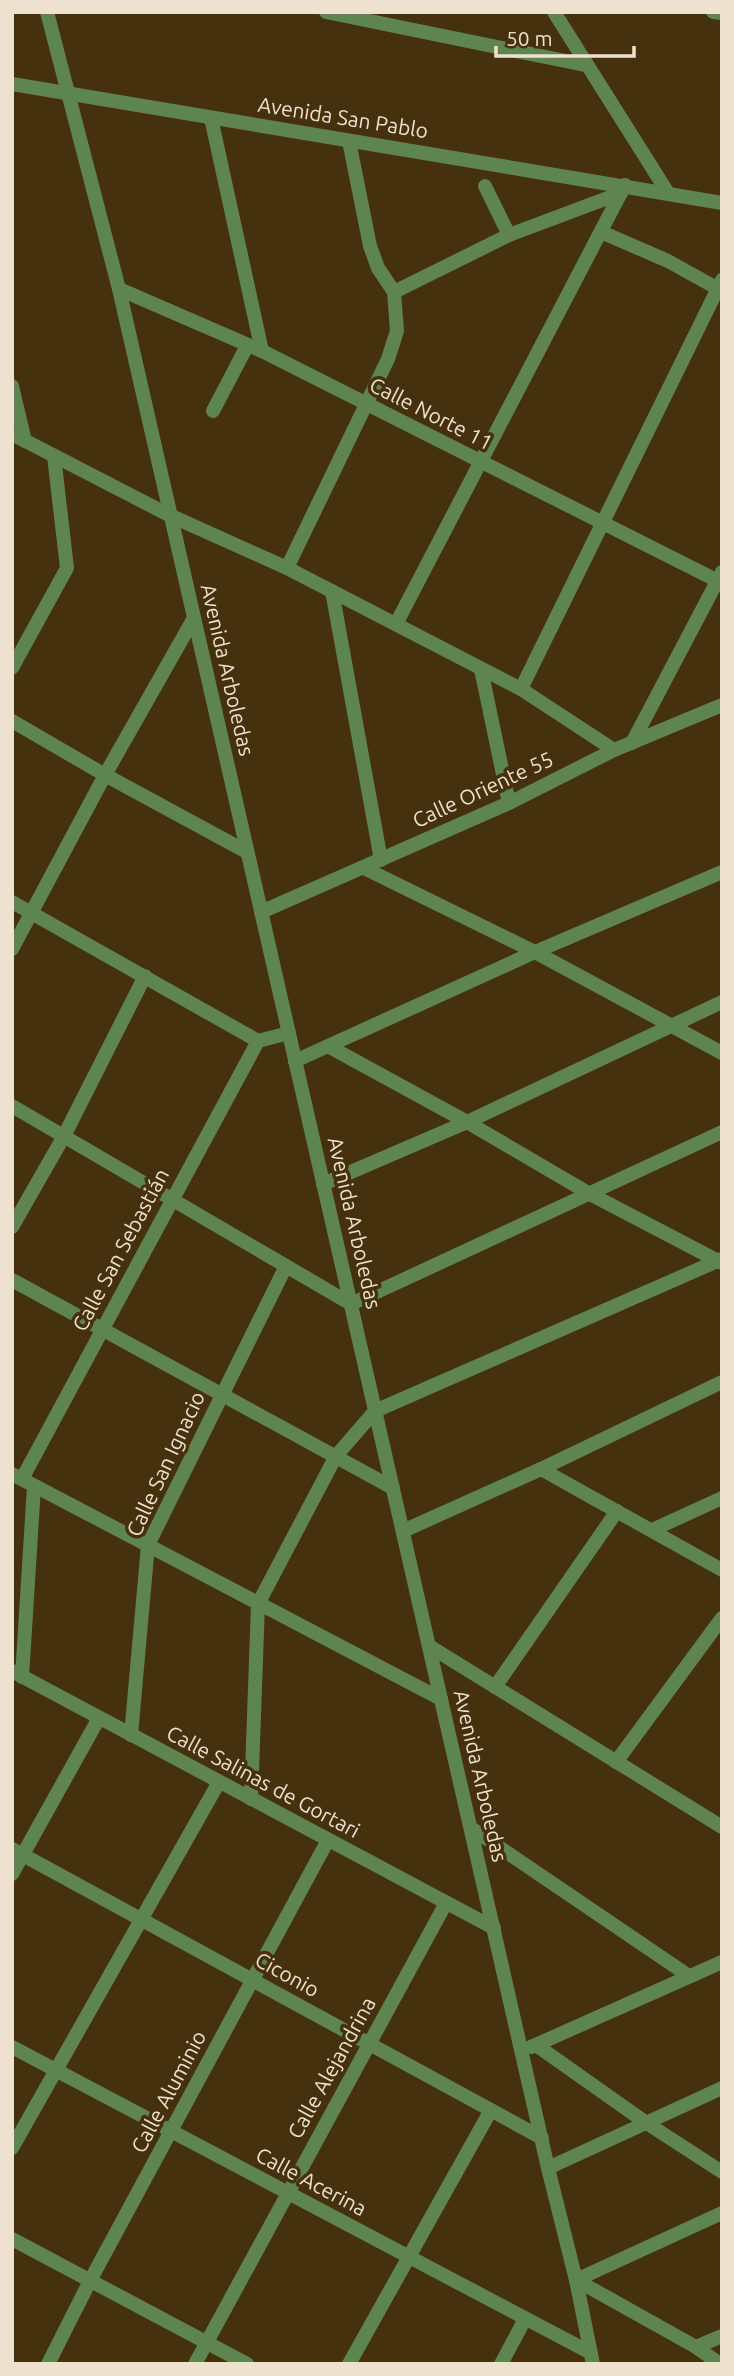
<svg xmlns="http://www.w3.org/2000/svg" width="734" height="2376" font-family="Ubuntu,sans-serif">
  <rect width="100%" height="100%" fill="#45310d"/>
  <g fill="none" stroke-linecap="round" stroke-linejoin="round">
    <g stroke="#5e8550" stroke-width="14">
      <polyline points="47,12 119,289 548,2168 576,2280 593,2364"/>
      <polyline points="326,12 585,65"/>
      <polyline points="554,12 668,193"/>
      <polyline points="713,12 722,13"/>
      <polyline points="12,84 722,203"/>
      <polyline points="211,118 262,351"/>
      <polyline points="485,186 509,235"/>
      <polyline points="601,232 668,261 722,291"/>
      <polyline points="119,289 262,351 722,583"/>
      <polyline points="394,292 509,235 621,193"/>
      <polyline points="12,386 25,441"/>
      <polyline points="213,411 247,346"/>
      <polyline points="12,434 169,515 287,568 521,689 614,750"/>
      <polyline points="287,568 388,359 397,331 394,292 378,268 370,246 349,141"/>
      <polyline points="332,591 381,860"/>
      <polyline points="396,624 625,185"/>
      <polyline points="12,668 67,568 54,456"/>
      <polyline points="481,669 509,803"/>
      <polyline points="521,689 722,280"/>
      <polyline points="12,721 105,775 247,852"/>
      <polyline points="632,743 722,572"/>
      <polyline points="364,868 535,952 722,1053"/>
      <polyline points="12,902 258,1041"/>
      <polyline points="261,912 509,803 614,750 722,705"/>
      <polyline points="12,949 105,775 194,618"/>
      <polyline points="258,1041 289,1033"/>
      <polyline points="328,1046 467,1122 590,1194 722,1263"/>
      <polyline points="295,1061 535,952 722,872"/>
      <polyline points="12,1106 351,1304 722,1132"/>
      <polyline points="323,1184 467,1122 722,1002"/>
      <polyline points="12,1227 64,1136 145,976"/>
      <polyline points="12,1280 393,1488"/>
      <polyline points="541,1469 722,1570"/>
      <polyline points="12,1474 441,1699"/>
      <polyline points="22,1479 258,1041"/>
      <polyline points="652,1530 722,1498"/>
      <polyline points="403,1531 541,1469 722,1382"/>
      <polyline points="429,1646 722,1827"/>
      <polyline points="12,1671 494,1928"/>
      <polyline points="22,1677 34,1486"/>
      <polyline points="495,1687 617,1511"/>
      <polyline points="131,1735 148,1545 286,1266"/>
      <polyline points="616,1762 722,1618"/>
      <polyline points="251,1799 258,1604 336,1456 375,1411 722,1259"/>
      <polyline points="471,1828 689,1976"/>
      <polyline points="12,1849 542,2138"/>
      <polyline points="12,1874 99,1718"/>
      <polyline points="536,2045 645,2122 722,2172"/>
      <polyline points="12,2047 591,2353"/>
      <polyline points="531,2047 722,1962"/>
      <polyline points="12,2148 219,1782"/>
      <polyline points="548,2168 722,2088"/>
      <polyline points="12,2239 247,2364"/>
      <polyline points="576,2280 696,2347 720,2364"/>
      <polyline points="576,2280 722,2213"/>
      <polyline points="696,2347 722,2336"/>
      <polyline points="48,2364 91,2279 328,1840"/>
      <polyline points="195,2364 446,1903"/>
      <polyline points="349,2364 491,2110"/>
      <polyline points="501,2364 525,2319"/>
    </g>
  </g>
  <g text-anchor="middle" stroke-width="7" stroke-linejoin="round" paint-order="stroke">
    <g font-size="21" fill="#eee1ce" stroke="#45310d">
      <text transform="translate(343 118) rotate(9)" y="7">Avenida San Pablo</text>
      <text transform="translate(431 414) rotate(27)" y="7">Calle Norte 11</text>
      <text transform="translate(227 670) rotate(77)" y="7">Avenida Arboledas</text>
      <text transform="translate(483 790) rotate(-25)" y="7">Calle Oriente 55</text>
      <text transform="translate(354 1223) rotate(77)" y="7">Avenida Arboledas</text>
      <text transform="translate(121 1250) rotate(-62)" y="7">Calle San Sebastián</text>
      <text transform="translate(166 1464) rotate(-65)" y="7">Calle San Ignacio</text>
      <text transform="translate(480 1776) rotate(77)" y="7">Avenida Arboledas</text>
      <text transform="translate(263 1782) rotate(28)" y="7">Calle Salinas de Gortari</text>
      <text transform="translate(287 1975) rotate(29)" y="7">Ciconio</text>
      <text transform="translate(332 2068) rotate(-61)" y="7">Calle Alejandrina</text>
      <text transform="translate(169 2092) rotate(-62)" y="7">Calle Aluminio</text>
      <text transform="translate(311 2182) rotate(28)" y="7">Calle Acerina</text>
    </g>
  </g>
  <rect width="734" height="2376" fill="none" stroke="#eee1ce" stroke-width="28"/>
  <path d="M496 46v10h138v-10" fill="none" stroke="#eee1ce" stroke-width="3.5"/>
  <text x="506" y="46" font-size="21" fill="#eee1ce" stroke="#45310d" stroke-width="5" paint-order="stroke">50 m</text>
</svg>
